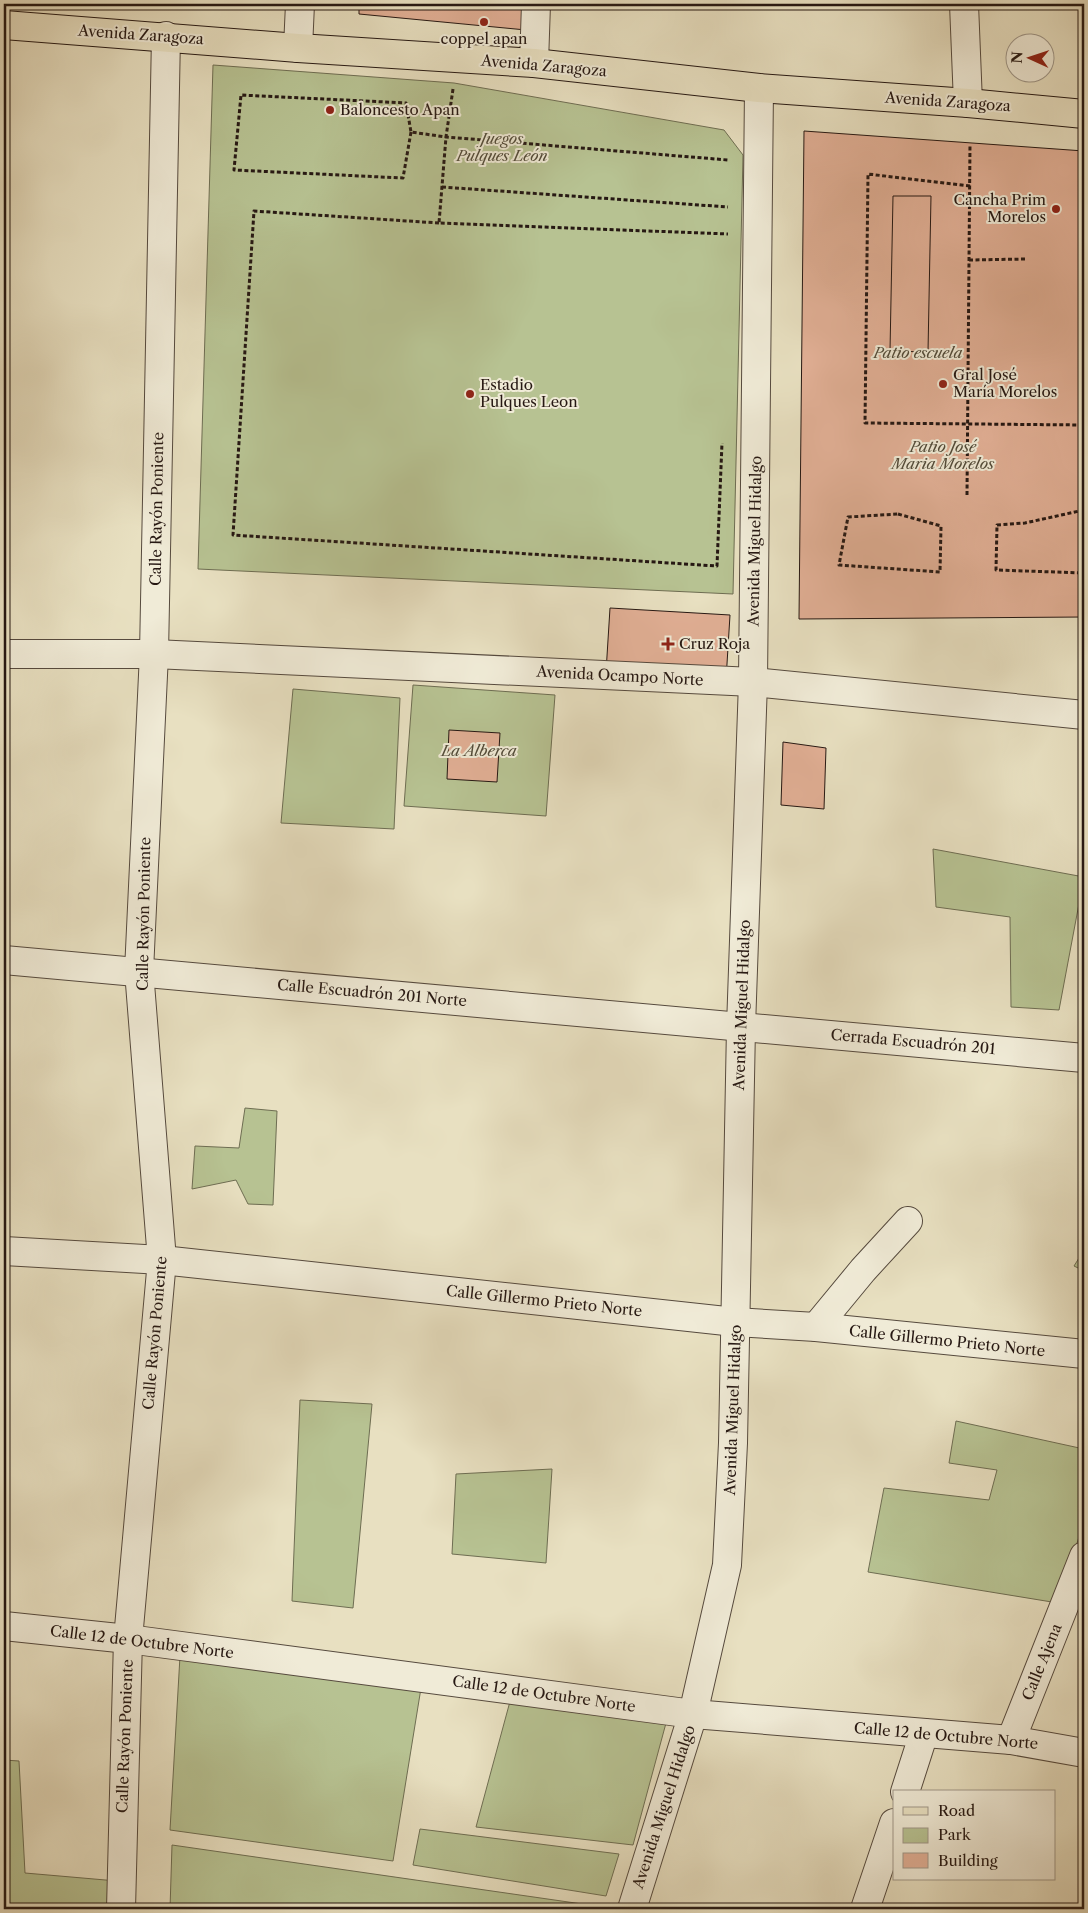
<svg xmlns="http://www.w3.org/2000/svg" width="1088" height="1913" font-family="'Libre Caslon Text',serif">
  <rect width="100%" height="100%" fill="#e8e0c1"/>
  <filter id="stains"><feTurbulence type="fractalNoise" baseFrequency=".004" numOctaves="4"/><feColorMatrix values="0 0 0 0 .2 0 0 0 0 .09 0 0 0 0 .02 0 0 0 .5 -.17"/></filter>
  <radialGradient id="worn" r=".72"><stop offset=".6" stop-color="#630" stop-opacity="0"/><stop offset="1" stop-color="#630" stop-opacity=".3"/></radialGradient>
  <g fill="#b7c292" stroke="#6e6d52">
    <polygon points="213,65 454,83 724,130 743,155 733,594 198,569"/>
    <polygon points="413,685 555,695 546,816 404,806"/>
    <polygon points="293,689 400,698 394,829 281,823"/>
    <polygon points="933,849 1084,877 1059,1010 1011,1007 1010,917 936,907"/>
    <polygon points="245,1108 277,1111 273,1205 248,1204 236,1180 192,1189 195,1146 239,1148"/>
    <polygon points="1084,1250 1084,1271 1074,1266"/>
    <polygon points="300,1400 372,1404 353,1608 292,1601"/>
    <polygon points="956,1421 1084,1449 1084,1521 1058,1603 868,1572 884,1488 989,1500 997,1470 949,1463"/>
    <polygon points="552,1469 546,1563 452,1554 456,1474"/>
    <polygon points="180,1656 421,1688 393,1861 170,1830"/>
    <polygon points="512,1694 669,1712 633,1845 476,1827"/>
    <polygon points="4,1760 19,1761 25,1873 117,1881 112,1909 23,1909 4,1906"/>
    <polygon points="420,1829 619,1854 606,1896 413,1865"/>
    <polygon points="172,1845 617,1909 170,1909"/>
  </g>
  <g fill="#e1af95" stroke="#261813">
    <polygon points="359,4 524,4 526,30 359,14"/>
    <polygon points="804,131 1084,151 1084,617 799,619"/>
    <polygon points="893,196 931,196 928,352 890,351"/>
    <polygon points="610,608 730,615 726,680 606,672"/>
    <polygon points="449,730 500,733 497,782 447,779"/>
    <polygon points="783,742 826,748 824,809 781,805"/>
  </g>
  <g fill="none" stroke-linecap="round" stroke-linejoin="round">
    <g stroke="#564a3e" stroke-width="30">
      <g id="minor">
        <polyline points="964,4 968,103"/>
        <polyline points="298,48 300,4"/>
        <polyline points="534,63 536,4"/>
        <polyline points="4,654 154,654 753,682 1084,715"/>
        <polyline points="4,960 1084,1058"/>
        <polyline points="4,1251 162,1260 735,1322 816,1327 1084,1354"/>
        <polyline points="816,1327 863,1270 908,1221"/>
        <polyline points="4,1626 128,1639 693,1714 1011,1740 1084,1753"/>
        <polyline points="1011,1740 1084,1556"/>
        <polyline points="905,1792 924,1733"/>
        <polyline points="121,1909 128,1639 162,1260 139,971 154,654 166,36"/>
        <polyline points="632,1909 693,1714 727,1565 733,1443 741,1027 753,682 759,88"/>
        <polyline points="865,1909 894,1823"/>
      </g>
    </g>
    <g stroke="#261813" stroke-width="30">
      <polyline id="major" points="4,25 298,48 534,63 759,88 968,103 1084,114"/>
    </g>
    <g stroke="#261813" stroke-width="3" stroke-dasharray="4 2.5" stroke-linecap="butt">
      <polyline points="453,89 446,137 439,223 728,234"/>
      <polyline points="411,132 403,178 234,170 241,95 406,103 411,132 446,137 728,160"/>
      <polyline points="970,186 868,174 865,423 1084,425"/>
      <polyline points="442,187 728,207"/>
      <polyline points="439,223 254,211 233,535 717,566 722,443"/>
      <polyline points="969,260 1026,259"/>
      <polyline points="967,495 970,144"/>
      <polyline points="1084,510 1025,523 997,525 996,570 1084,573"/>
      <polygon points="898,514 941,526 940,572 839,565 848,517"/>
    </g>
    <use href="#minor" stroke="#f0ebd7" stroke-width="28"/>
    <use href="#major" stroke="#e8e0c1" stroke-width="28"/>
  </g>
  <g fill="#8f2418" stroke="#f0ebd7" stroke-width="2">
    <circle cx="484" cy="22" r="5"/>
    <circle cx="330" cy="110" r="5"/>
    <circle cx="1056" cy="209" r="5"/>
    <circle cx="943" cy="384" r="5"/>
    <circle cx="470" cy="394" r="5"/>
    <path d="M665.5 636.5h5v5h5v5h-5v5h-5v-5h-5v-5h5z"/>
  </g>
  <g text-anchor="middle" stroke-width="4" stroke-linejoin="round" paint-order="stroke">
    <g font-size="15" fill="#261813" stroke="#f0ebd7">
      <text transform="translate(141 35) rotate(4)" y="5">Avenida Zaragoza</text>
      <text transform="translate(544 66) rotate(5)" y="5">Avenida Zaragoza</text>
      <text transform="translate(948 102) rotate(4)" y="5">Avenida Zaragoza</text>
      <text transform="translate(157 509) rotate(-89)" y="5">Calle Rayón Poniente</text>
      <text transform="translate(755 541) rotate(-89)" y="5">Avenida Miguel Hidalgo</text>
      <text transform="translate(620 676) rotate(3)" y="5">Avenida Ocampo Norte</text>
      <text transform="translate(144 914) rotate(-89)" y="5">Calle Rayón Poniente</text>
      <text transform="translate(372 993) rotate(5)" y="5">Calle Escuadrón 201 Norte</text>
      <text transform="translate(742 1005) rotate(-88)" y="5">Avenida Miguel Hidalgo</text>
      <text transform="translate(913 1042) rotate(5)" y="5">Cerrada Escuadrón 201</text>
      <text transform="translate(544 1301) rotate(6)" y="5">Calle Gillermo Prieto Norte</text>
      <text transform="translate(155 1333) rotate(-85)" y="5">Calle Rayón Poniente</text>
      <text transform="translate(947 1341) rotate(6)" y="5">Calle Gillermo Prieto Norte</text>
      <text transform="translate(733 1410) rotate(-88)" y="5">Avenida Miguel Hidalgo</text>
      <text transform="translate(142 1642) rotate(7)" y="5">Calle 12 de Octubre Norte</text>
      <text transform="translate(1042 1662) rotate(-68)" y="5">Calle Ajena</text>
      <text transform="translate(544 1694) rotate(8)" y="5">Calle 12 de Octubre Norte</text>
      <text transform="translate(125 1736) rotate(-88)" y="5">Calle Rayón Poniente</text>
      <text transform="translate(946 1736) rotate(5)" y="5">Calle 12 de Octubre Norte</text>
      <text transform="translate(664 1807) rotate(-72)" y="5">Avenida Miguel Hidalgo</text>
    </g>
    <g font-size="15" fill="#261813" stroke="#f0ebd7" text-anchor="start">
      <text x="484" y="44" text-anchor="middle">coppel apan</text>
      <text x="340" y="115">Baloncesto Apan</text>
      <text x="1046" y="205" text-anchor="end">Cancha Prim<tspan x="1046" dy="17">Morelos</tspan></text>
      <text x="953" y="380">Gral José<tspan x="953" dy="17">María Morelos</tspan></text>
      <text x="480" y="390">Estadio<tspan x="480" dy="17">Pulques Leon</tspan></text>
      <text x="679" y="649">Cruz Roja</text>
    </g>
    <g font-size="15" font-style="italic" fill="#524b39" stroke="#f0ebd7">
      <text x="502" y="144">Juegos<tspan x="502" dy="17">Pulques León</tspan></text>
      <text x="918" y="358">Patio escuela</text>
      <text x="943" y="452">Patio José<tspan x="943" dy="17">Maria Morelos</tspan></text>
      <text x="479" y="756">La Alberca</text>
    </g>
  </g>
  <rect width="1088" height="1913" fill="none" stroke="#e8e0c1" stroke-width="20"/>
  <rect x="5" y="5" width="1078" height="1903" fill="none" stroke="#261813" stroke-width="2.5"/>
  <rect x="10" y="10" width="1068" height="1893" fill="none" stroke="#261813"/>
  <rect x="893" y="1790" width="162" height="90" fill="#f0ebd7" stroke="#9f9789"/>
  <rect x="903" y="1807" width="25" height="8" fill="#e8e0c1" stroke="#9f9789"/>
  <text x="938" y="1816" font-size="15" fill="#261813">Road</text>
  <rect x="903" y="1828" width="25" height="15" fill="#b7c292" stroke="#9f9789"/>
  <text x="938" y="1840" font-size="15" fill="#261813">Park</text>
  <rect x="903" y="1853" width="25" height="15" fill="#e1af95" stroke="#9f9789"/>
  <text x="938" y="1866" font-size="15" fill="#261813">Building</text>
  <g transform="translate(1030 58) rotate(273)"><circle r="24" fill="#f0ebd7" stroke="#9f9789"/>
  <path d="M0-4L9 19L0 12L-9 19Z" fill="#8f2418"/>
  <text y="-8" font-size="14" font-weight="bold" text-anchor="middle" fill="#261813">N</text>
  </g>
  <rect width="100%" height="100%" filter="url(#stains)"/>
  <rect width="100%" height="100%" fill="url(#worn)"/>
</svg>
